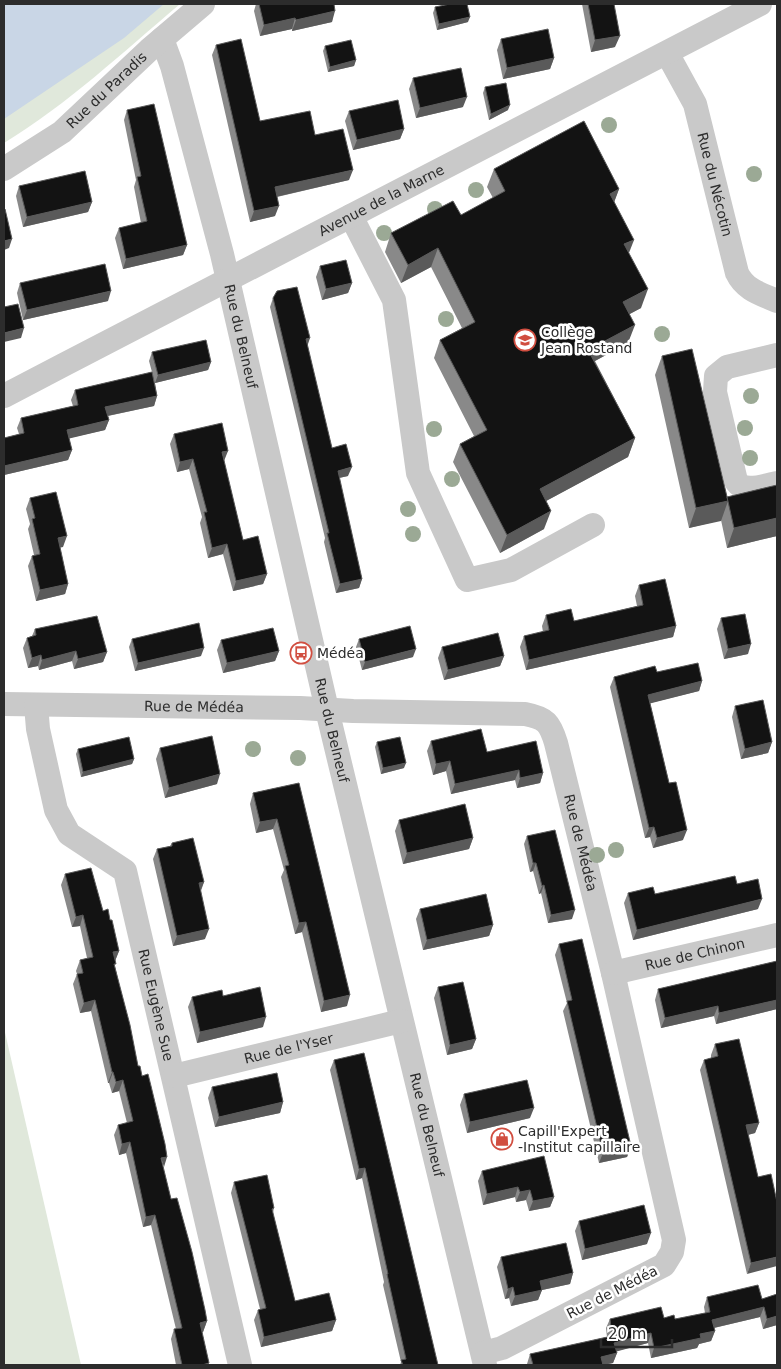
<svg xmlns="http://www.w3.org/2000/svg" width="781" height="1369" font-family="'DejaVu Sans',sans-serif">
  <rect width="100%" height="100%" fill="#fff"/>
  <g fill="#e0e8db">
    <path d="M4,4H180C123,52 68,104 4,143Z"/>
    <polygon points="4,1028 81,1365 4,1365"/>
  </g>
  <polygon fill="#c9d6e6" points="4,4 164,4 124,38 4,119"/>
  <g fill="none" stroke-linecap="round" stroke-linejoin="round">
    <g stroke="#c9c9c9" stroke-width="24">
      <path id="s1" d="M162,39L172,66L222,254L329,718L485,1365"/>
      <path id="s2" d="M667,53L695,104L737,273C745,290 761,294 777,301"/>
      <path id="s3" d="M4,169L62,132L149,50L203,4"/>
      <polyline points="351,216 394,300 418,473 467,580 511,570 593,525"/>
      <path d="M777,355L727,367L716,376L715,392L736,481C744,494 765,485 777,483"/>
      <path id="s4" d="M4,396C255,264 508,136 760,4"/>
      <path id="s5" d="M4,704L300,708L353,711L525,714C546,718 550,723 556,743L613,973L674,1240L672,1252L664,1265L502,1348L483,1353"/>
      <path id="s6" d="M36,705L38,729L56,810L69,834L125,871L240,1365"/>
      <path id="s7" d="M613,973L777,935"/>
      <path id="s8" d="M174,1076L401,1021"/>
    </g>
  </g>
  <g fill="#9ba995">
    <circle cx="609" cy="125" r="8"/>
    <circle cx="754" cy="174" r="8"/>
    <circle cx="476" cy="190" r="8"/>
    <circle cx="435" cy="209" r="8"/>
    <circle cx="384" cy="233" r="8"/>
    <circle cx="446" cy="319" r="8"/>
    <circle cx="662" cy="334" r="8"/>
    <circle cx="751" cy="396" r="8"/>
    <circle cx="745" cy="428" r="8"/>
    <circle cx="434" cy="429" r="8"/>
    <circle cx="750" cy="458" r="8"/>
    <circle cx="452" cy="479" r="8"/>
    <circle cx="408" cy="509" r="8"/>
    <circle cx="413" cy="534" r="8"/>
    <circle cx="253" cy="749" r="8"/>
    <circle cx="298" cy="758" r="8"/>
    <circle cx="616" cy="850" r="8"/>
    <circle cx="597" cy="855" r="8"/>
  </g>
  <g fill="#898989">
    <polygon points="256,4 334,4 332,22 292,31 292,29 260,36 254,11"/>
    <polygon points="582,4 614,4 615,47 591,52"/>
    <polygon points="435,7 468,22 437,30 433,13"/>
    <polygon points="501,39 554,58 550,69 503,79 497,50"/>
    <polygon points="216,45 260,121 315,135 349,180 277,197 275,216 250,222 212,55"/>
    <polygon points="325,46 356,60 354,66 328,72 323,51"/>
    <polygon points="413,78 463,107 416,118 409,89"/>
    <polygon points="485,87 508,110 489,120 483,93"/>
    <polygon points="127,110 187,245 183,255 123,269 115,238 119,228 141,223 134,187 136,180 124,120"/>
    <polygon points="349,111 404,129 400,139 353,150 345,121"/>
    <polygon points="494,169 619,189 614,202 629,253 641,308 629,314 628,343 595,361 635,438 628,457 546,501 544,529 500,553 453,462 460,444 474,436 434,358 440,340 462,328 431,267 401,283 385,252 391,233 461,215 493,198 487,187"/>
    <polygon points="19,186 92,202 88,212 23,227 16,196"/>
    <polygon points="320,266 352,283 348,293 322,300 316,277"/>
    <polygon points="20,283 108,301 23,320 17,293"/>
    <polygon points="273,298 307,345 332,448 348,476 339,478 362,579 359,588 336,593 324,542 325,538 270,307"/>
    <polygon points="152,352 211,362 208,370 155,383 157,396 154,406 108,416 109,420 105,430 69,438 72,450 68,460 4,475 4,438 19,434 17,428 21,418 73,406 71,400 75,390 152,372 149,361"/>
    <polygon points="662,356 727,497 777,485 777,536 727,548 721,520 689,528 655,375"/>
    <polygon points="174,434 224,461 243,540 267,574 263,584 233,591 223,554 208,558 200,523 202,517 189,469 177,472 170,444"/>
    <polygon points="30,498 63,547 60,547 68,584 65,594 36,601 28,566 32,556 34,555 28,529 30,524 26,509"/>
    <polygon points="639,585 676,626 673,637 526,670 520,647 524,636 543,632 542,626 546,615 574,621 637,606 635,596"/>
    <polygon points="721,618 748,654 724,659 717,629"/>
    <polygon points="35,629 107,652 103,662 74,669 72,661 39,670 38,666 28,668 23,648 27,638 32,636"/>
    <polygon points="132,639 201,656 135,671 129,647"/>
    <polygon points="359,639 413,657 362,670 356,647"/>
    <polygon points="221,640 279,651 275,661 223,673 217,650"/>
    <polygon points="442,647 504,656 500,666 444,680 438,658"/>
    <polygon points="657,672 702,681 699,691 650,703 683,840 653,848 650,837 645,838 610,687 614,677"/>
    <polygon points="735,706 772,742 768,753 741,759 732,717"/>
    <polygon points="431,741 487,752 543,773 540,783 517,788 515,780 451,794 446,771 433,775 427,751"/>
    <polygon points="377,742 404,768 381,774 375,747"/>
    <polygon points="160,748 217,784 165,798 156,759"/>
    <polygon points="78,749 134,759 132,764 81,777 76,754"/>
    <polygon points="299,783 347,1006 321,1012 302,932 295,934 281,877 284,870 273,829 256,833 250,804 253,793"/>
    <polygon points="399,820 473,838 469,849 403,864 395,831"/>
    <polygon points="527,836 572,919 548,923 541,893 539,894 533,871 530,872 524,844"/>
    <polygon points="172,843 204,882 201,891 205,939 173,946 153,859 157,849 170,846"/>
    <polygon points="65,874 103,911 119,951 115,961 115,966 138,1066 171,1199 207,1321 203,1332 202,1332 209,1363 208,1365 176,1365 171,1339 174,1329 176,1329 151,1225 143,1227 126,1153 119,1155 114,1135 118,1125 127,1123 119,1091 112,1093 109,1083 108,1083 91,1011 80,1013 73,984 77,974 76,971 80,960 87,958 80,926 72,927 61,885"/>
    <polygon points="737,884 758,909 633,940 624,903 628,893 655,894"/>
    <polygon points="420,909 493,925 489,936 423,950 416,919"/>
    <polygon points="559,944 631,1146 627,1157 599,1163 563,1011 567,1003 555,955"/>
    <polygon points="777,961 777,1009 716,1024 714,1016 661,1028 655,1000 658,989"/>
    <polygon points="438,987 476,1039 472,1049 447,1055 434,998"/>
    <polygon points="223,996 263,1027 197,1043 188,1007 192,997"/>
    <polygon points="715,1044 759,1123 755,1133 748,1135 752,1151 758,1177 777,1202 747,1274 700,1070 704,1060 711,1058 711,1055"/>
    <polygon points="334,1060 438,1365 400,1365 401,1362 383,1285 384,1282 362,1178 356,1180 330,1070"/>
    <polygon points="212,1087 283,1102 280,1113 215,1127 208,1098"/>
    <polygon points="464,1094 530,1118 467,1133 460,1105"/>
    <polygon points="482,1171 554,1197 550,1207 529,1211 526,1200 516,1202 515,1197 483,1205 478,1181"/>
    <polygon points="234,1182 274,1208 273,1213 295,1301 336,1320 332,1331 261,1347 254,1320 258,1310 260,1309 231,1193"/>
    <polygon points="579,1221 647,1244 582,1260 575,1231"/>
    <polygon points="501,1257 573,1273 570,1284 542,1290 538,1300 511,1306 509,1298 505,1299 497,1267"/>
    <polygon points="777,1294 777,1325 763,1329 760,1317 714,1328 715,1331 711,1341 699,1344 697,1348 651,1358 648,1343 616,1351 617,1353 613,1363 603,1365 527,1365 527,1364 530,1354 607,1337 606,1328 610,1319 664,1318 675,1319 705,1313 704,1307 707,1297 762,1299"/>
  </g>
  <g fill="#5a5a5a">
    <polygon points="335,11 332,22 292,31 296,20"/>
    <polygon points="470,17 468,22 437,30 439,24"/>
    <polygon points="295,18 292,29 260,36 264,25"/>
    <polygon points="620,36 615,47 591,52 595,40"/>
    <polygon points="554,58 550,69 503,79 507,68"/>
    <polygon points="356,60 354,66 328,72 330,67"/>
    <polygon points="467,97 463,107 416,118 420,108"/>
    <polygon points="510,105 508,110 489,120 491,114"/>
    <polygon points="404,129 400,139 353,150 357,140"/>
    <polygon points="353,170 349,180 271,198 275,187"/>
    <polygon points="619,189 612,208 610,194"/>
    <polygon points="92,202 88,212 23,227 27,217"/>
    <polygon points="279,206 275,216 250,222 254,211"/>
    <polygon points="12,239 9,248 4,250 4,241"/>
    <polygon points="634,240 627,258 624,244"/>
    <polygon points="187,245 183,255 123,269 126,259"/>
    <polygon points="438,248 431,267 401,283 408,265"/>
    <polygon points="352,283 348,293 322,300 326,289"/>
    <polygon points="648,289 641,308 617,321 623,302"/>
    <polygon points="111,291 108,301 23,320 27,310"/>
    <polygon points="635,325 628,343 582,368 588,350"/>
    <polygon points="24,328 21,338 4,342 4,333"/>
    <polygon points="310,338 307,347 306,339"/>
    <polygon points="211,362 208,370 155,383 158,375"/>
    <polygon points="157,396 154,406 102,417 105,407"/>
    <polygon points="109,420 105,430 63,440 67,430"/>
    <polygon points="635,438 628,457 533,508 540,489"/>
    <polygon points="72,450 68,460 4,475 4,466"/>
    <polygon points="228,451 224,461 222,452"/>
    <polygon points="193,459 189,469 177,472 180,462"/>
    <polygon points="352,467 348,476 334,479 338,471"/>
    <polygon points="728,501 721,521 689,528 696,508"/>
    <polygon points="551,511 544,529 500,553 507,535"/>
    <polygon points="777,518 777,536 727,548 734,528"/>
    <polygon points="67,536 63,547 54,549 58,538"/>
    <polygon points="227,544 223,554 208,558 212,548"/>
    <polygon points="267,574 263,584 233,591 236,581"/>
    <polygon points="362,579 359,588 336,593 340,584"/>
    <polygon points="68,584 65,594 36,601 40,590"/>
    <polygon points="676,626 673,637 526,670 529,660"/>
    <polygon points="751,644 748,654 724,659 728,649"/>
    <polygon points="204,648 201,656 135,671 138,663"/>
    <polygon points="416,649 413,657 362,670 365,662"/>
    <polygon points="76,651 72,661 39,670 42,660"/>
    <polygon points="279,651 275,661 223,673 227,663"/>
    <polygon points="107,652 103,662 74,669 78,659"/>
    <polygon points="41,655 38,666 28,668 32,658"/>
    <polygon points="504,656 500,666 444,680 448,670"/>
    <polygon points="702,681 699,691 644,705 648,695"/>
    <polygon points="772,742 768,753 741,759 745,749"/>
    <polygon points="134,759 132,764 81,777 83,772"/>
    <polygon points="450,761 446,771 433,775 436,764"/>
    <polygon points="406,763 404,768 381,774 383,768"/>
    <polygon points="519,770 515,780 451,794 455,784"/>
    <polygon points="543,773 540,783 517,788 520,778"/>
    <polygon points="220,774 217,784 165,798 169,788"/>
    <polygon points="277,819 273,829 256,833 260,822"/>
    <polygon points="654,827 650,837 645,838 649,828"/>
    <polygon points="687,830 683,840 653,848 657,838"/>
    <polygon points="473,838 469,849 403,864 407,853"/>
    <polygon points="533,863 536,863 533,871 530,872"/>
    <polygon points="204,882 200,892 199,883"/>
    <polygon points="544,885 541,893 539,894 542,886"/>
    <polygon points="762,899 758,909 633,940 637,930"/>
    <polygon points="575,910 572,919 548,923 551,915"/>
    <polygon points="83,915 80,926 72,927 76,917"/>
    <polygon points="306,922 302,932 295,934 299,923"/>
    <polygon points="493,925 489,936 423,950 427,940"/>
    <polygon points="209,929 205,939 173,946 177,936"/>
    <polygon points="119,951 115,961 109,963 113,952"/>
    <polygon points="350,995 347,1006 321,1012 324,1001"/>
    <polygon points="95,1000 91,1011 80,1013 84,1003"/>
    <polygon points="777,1000 777,1009 716,1024 719,1013"/>
    <polygon points="718,1006 714,1016 661,1028 665,1018"/>
    <polygon points="266,1017 263,1027 197,1043 200,1032"/>
    <polygon points="476,1039 472,1049 447,1055 450,1045"/>
    <polygon points="112,1072 113,1072 109,1083 108,1083"/>
    <polygon points="123,1080 119,1091 112,1093 116,1082"/>
    <polygon points="283,1102 280,1113 215,1127 219,1117"/>
    <polygon points="534,1108 530,1118 467,1133 470,1122"/>
    <polygon points="759,1123 755,1133 743,1136 746,1125"/>
    <polygon points="130,1142 126,1153 119,1155 122,1144"/>
    <polygon points="631,1146 627,1157 599,1163 603,1153"/>
    <polygon points="167,1157 164,1167 161,1158"/>
    <polygon points="365,1168 362,1178 356,1180 359,1169"/>
    <polygon points="518,1187 515,1197 483,1205 487,1194"/>
    <polygon points="530,1190 526,1200 516,1202 520,1192"/>
    <polygon points="554,1197 550,1207 529,1211 533,1201"/>
    <polygon points="155,1215 151,1225 143,1227 146,1217"/>
    <polygon points="651,1233 647,1244 582,1260 585,1249"/>
    <polygon points="777,1257 777,1266 747,1274 751,1263"/>
    <polygon points="573,1273 570,1284 542,1290 538,1300 511,1306 515,1296 540,1281"/>
    <polygon points="513,1287 509,1298 505,1299 508,1289"/>
    <polygon points="764,1307 760,1317 709,1329 712,1320"/>
    <polygon points="777,1316 777,1325 763,1329 767,1319"/>
    <polygon points="336,1320 332,1331 261,1347 264,1337"/>
    <polygon points="207,1321 203,1332 197,1334 200,1323"/>
    <polygon points="715,1331 711,1341 699,1344 697,1348 651,1358 654,1348 700,1334"/>
    <polygon points="651,1333 648,1343 611,1353 614,1343"/>
    <polygon points="617,1353 613,1363 603,1365 598,1365 601,1357"/>
  </g>
  <g fill="#131313" stroke="#5a5a5a">
    <polygon points="259,4 334,4 335,11 296,20 295,18 264,25"/>
    <polygon points="450,4 467,4 470,17 439,24 435,7"/>
    <polygon points="588,4 614,4 620,36 595,40"/>
    <polygon points="548,29 554,58 507,68 501,39"/>
    <polygon points="241,39 260,121 310,111 315,135 343,129 353,170 275,187 279,206 254,211 216,45"/>
    <polygon points="351,40 356,60 330,67 325,46"/>
    <polygon points="461,68 467,97 420,108 413,78"/>
    <polygon points="506,83 510,105 491,114 485,87"/>
    <polygon points="398,100 404,129 357,140 349,111"/>
    <polygon points="154,104 187,245 126,259 119,228 147,221 137,177 141,176 127,110"/>
    <polygon points="584,121 619,189 610,194 634,240 624,244 648,289 623,302 635,325 588,350 635,438 540,489 551,511 507,535 460,444 487,430 440,340 475,322 438,248 408,265 391,233 453,201 461,215 505,191 494,169"/>
    <polygon points="85,171 92,202 27,217 19,186"/>
    <polygon points="5,209 12,239 4,241 4,210"/>
    <polygon points="346,260 352,283 326,289 320,266"/>
    <polygon points="105,264 111,291 27,310 20,283"/>
    <polygon points="297,287 310,338 306,339 332,448 346,444 352,467 338,471 362,579 340,584 327,533 329,533 273,298 277,291"/>
    <polygon points="18,304 24,328 4,333 4,307"/>
    <polygon points="206,340 211,362 158,375 152,352"/>
    <polygon points="692,349 728,501 696,508 662,356"/>
    <polygon points="152,372 157,396 105,407 109,420 67,430 72,450 4,466 4,438 24,433 21,418 78,405 75,390"/>
    <polygon points="222,423 228,451 222,452 243,540 258,536 267,574 236,581 227,544 212,548 204,512 207,512 193,459 180,462 174,434"/>
    <polygon points="777,485 777,518 734,528 727,497"/>
    <polygon points="56,492 67,536 58,538 68,584 40,590 32,556 40,554 32,519 35,518 30,498"/>
    <polygon points="665,579 676,626 529,660 524,636 549,630 546,615 571,609 574,621 643,605 639,585"/>
    <polygon points="745,614 751,644 728,649 721,618"/>
    <polygon points="97,616 107,652 78,659 76,651 42,660 41,655 32,658 27,638 36,635 35,629"/>
    <polygon points="199,623 204,648 138,663 132,639"/>
    <polygon points="410,626 416,649 365,662 359,639"/>
    <polygon points="273,628 279,651 227,663 221,640"/>
    <polygon points="498,633 504,656 448,670 442,647"/>
    <polygon points="698,663 702,681 648,695 669,783 676,782 687,830 657,838 654,827 649,828 614,677 655,666 657,672"/>
    <polygon points="763,700 772,742 745,749 735,706"/>
    <polygon points="481,729 487,752 536,741 543,773 520,778 519,770 455,784 450,761 436,764 431,741"/>
    <polygon points="212,736 220,774 169,788 160,748"/>
    <polygon points="129,737 134,759 83,772 78,749"/>
    <polygon points="400,737 406,763 383,768 377,742"/>
    <polygon points="299,783 350,995 324,1001 306,922 299,923 285,866 289,865 277,819 260,822 253,793"/>
    <polygon points="465,804 473,838 407,853 399,820"/>
    <polygon points="555,830 575,910 551,915 544,885 542,886 536,863 533,863 527,836"/>
    <polygon points="193,838 204,882 199,883 209,929 177,936 157,849 172,846 172,843"/>
    <polygon points="91,868 103,911 108,909 110,920 112,920 119,951 113,952 116,964 114,964 130,1025 138,1066 140,1066 142,1076 148,1074 151,1086 165,1144 167,1157 161,1158 171,1199 177,1198 192,1252 205,1310 207,1321 200,1323 209,1363 202,1365 182,1365 174,1329 182,1328 155,1215 146,1217 130,1142 122,1144 118,1125 133,1121 123,1080 116,1082 113,1072 112,1072 95,1000 84,1003 77,974 83,973 80,960 93,957 83,915 76,917 65,874"/>
    <polygon points="735,876 737,884 758,879 762,899 637,930 628,893 653,887 655,894"/>
    <polygon points="486,894 493,925 427,940 420,909"/>
    <polygon points="582,939 631,1146 603,1153 567,1001 572,1000 559,944"/>
    <polygon points="777,961 777,1000 719,1013 718,1006 665,1018 658,989"/>
    <polygon points="463,982 476,1039 450,1045 438,987"/>
    <polygon points="260,987 266,1017 200,1032 192,997 222,990 223,996"/>
    <polygon points="739,1039 759,1123 746,1125 758,1177 771,1174 777,1202 777,1257 751,1263 704,1060 718,1056 715,1044"/>
    <polygon points="364,1053 438,1365 403,1365 401,1360 406,1359 387,1274 388,1274 365,1168 359,1169 334,1060"/>
    <polygon points="277,1073 283,1102 219,1117 212,1087"/>
    <polygon points="527,1080 534,1108 470,1122 464,1094"/>
    <polygon points="544,1156 554,1197 533,1201 530,1190 520,1192 518,1187 487,1194 482,1171"/>
    <polygon points="267,1175 274,1208 272,1209 295,1301 329,1293 336,1320 264,1337 258,1310 266,1308 234,1182"/>
    <polygon points="644,1205 651,1233 585,1249 579,1221"/>
    <polygon points="566,1243 573,1273 540,1281 542,1290 515,1296 513,1287 508,1289 501,1257"/>
    <polygon points="758,1285 762,1299 777,1294 777,1316 767,1319 764,1307 712,1320 715,1331 700,1334 701,1338 654,1348 651,1333 614,1343 617,1353 601,1357 603,1365 533,1365 530,1354 612,1336 610,1319 661,1307 664,1318 674,1315 675,1319 710,1312 707,1297"/>
  </g>
  <defs>
    <g id="school-ring" transform="scale(1.125)"><circle r="9.5" fill="#fff" stroke="#d14e40" stroke-width="1.5"/><path d="M0-5L7-2L0 1L-7-2ZM-4 1L0 2.5L4 1V4Q0 6-4 4Z" fill="#d14e40"/></g>
    <g id="bus-ring" transform="scale(1.125)"><circle r="9.5" fill="#fff" stroke="#d14e40" stroke-width="1.5"/><path d="M-5-6H5V4H4V6H2V4H-2V6H-4V4H-5ZM-3.5-4V0h7V-4ZM-3.5 1.2v1.5H-2V1.2ZM2 1.2v1.5H3.5V1.2Z" fill="#d14e40"/></g>
    <g id="shop-ring" transform="scale(1.125)"><circle r="9.5" fill="#fff" stroke="#d14e40" stroke-width="1.5"/><path d="M-5-2.5h2.3a2.7 3.5 0 0 1 5.4 0H5L5.5 6h-11ZM-1.5-2.5h3a1.5 2.3 0 0 0-3 0Z" fill="#d14e40"/></g>
  </defs>
  <g fill-rule="evenodd">
    <use href="#school-ring" x="525" y="340"/>
    <use href="#bus-ring" x="301" y="653"/>
    <use href="#shop-ring" x="502" y="1139"/>
  </g>
  <g text-anchor="middle" stroke-width="5" stroke-linejoin="round" paint-order="stroke">
    <g font-size="14" fill="#2c2c2c" stroke="#fff">
      <text dy="5" stroke="none"><textPath href="#s3" startOffset="130">Rue du Paradis</textPath></text>
      <text dy="5" stroke="none"><textPath href="#s2" startOffset="141">Rue du Nécotin</textPath></text>
      <text dy="5" stroke="none"><textPath href="#s4" startOffset="425">Avenue de la Marne</textPath></text>
      <text dy="5" stroke="none"><textPath href="#s1" startOffset="308">Rue du Belneuf</textPath></text>
      <text dy="5" stroke="none"><textPath href="#s5" startOffset="190">Rue de Médéa</textPath></text>
      <text dy="5" stroke="none"><textPath href="#s1" startOffset="712">Rue du Belneuf</textPath></text>
      <text dy="5" stroke="none"><textPath href="#s5" startOffset="670">Rue de Médéa</textPath></text>
      <text dy="5" stroke="none"><textPath href="#s7" startOffset="84">Rue de Chinon</textPath></text>
      <text dy="5" stroke="none"><textPath href="#s6" startOffset="339">Rue Eugène Sue</textPath></text>
      <text dy="5" stroke="none"><textPath href="#s8" startOffset="118">Rue de l'Yser</textPath></text>
      <text dy="5" stroke="none"><textPath href="#s1" startOffset="1118">Rue du Belneuf</textPath></text>
      <text transform="translate(612 1292) rotate(-27)" y="5">Rue de Médéa</text>
    </g>
    <g font-size="14" fill="#2c2c2c" stroke="#fff" text-anchor="start">
      <text x="541" y="337">Collège<tspan x="541" dy="16">Jean Rostand</tspan></text>
      <text x="317" y="658">Médéa</text>
      <text x="518" y="1136">Capill'Expert<tspan x="518" dy="16">-Institut capillaire</tspan></text>
    </g>
  </g>
  <rect width="781" height="1369" fill="none" stroke="#2c2c2c" stroke-width="10"/>
  <path d="M601 1339v8h71v-8" fill="none" stroke="#2c2c2c" stroke-width="2.5"/>
  <text x="608" y="1339" font-size="15" fill="#2c2c2c" stroke="#ffffff" stroke-width="4" paint-order="stroke">20 m</text>
</svg>
